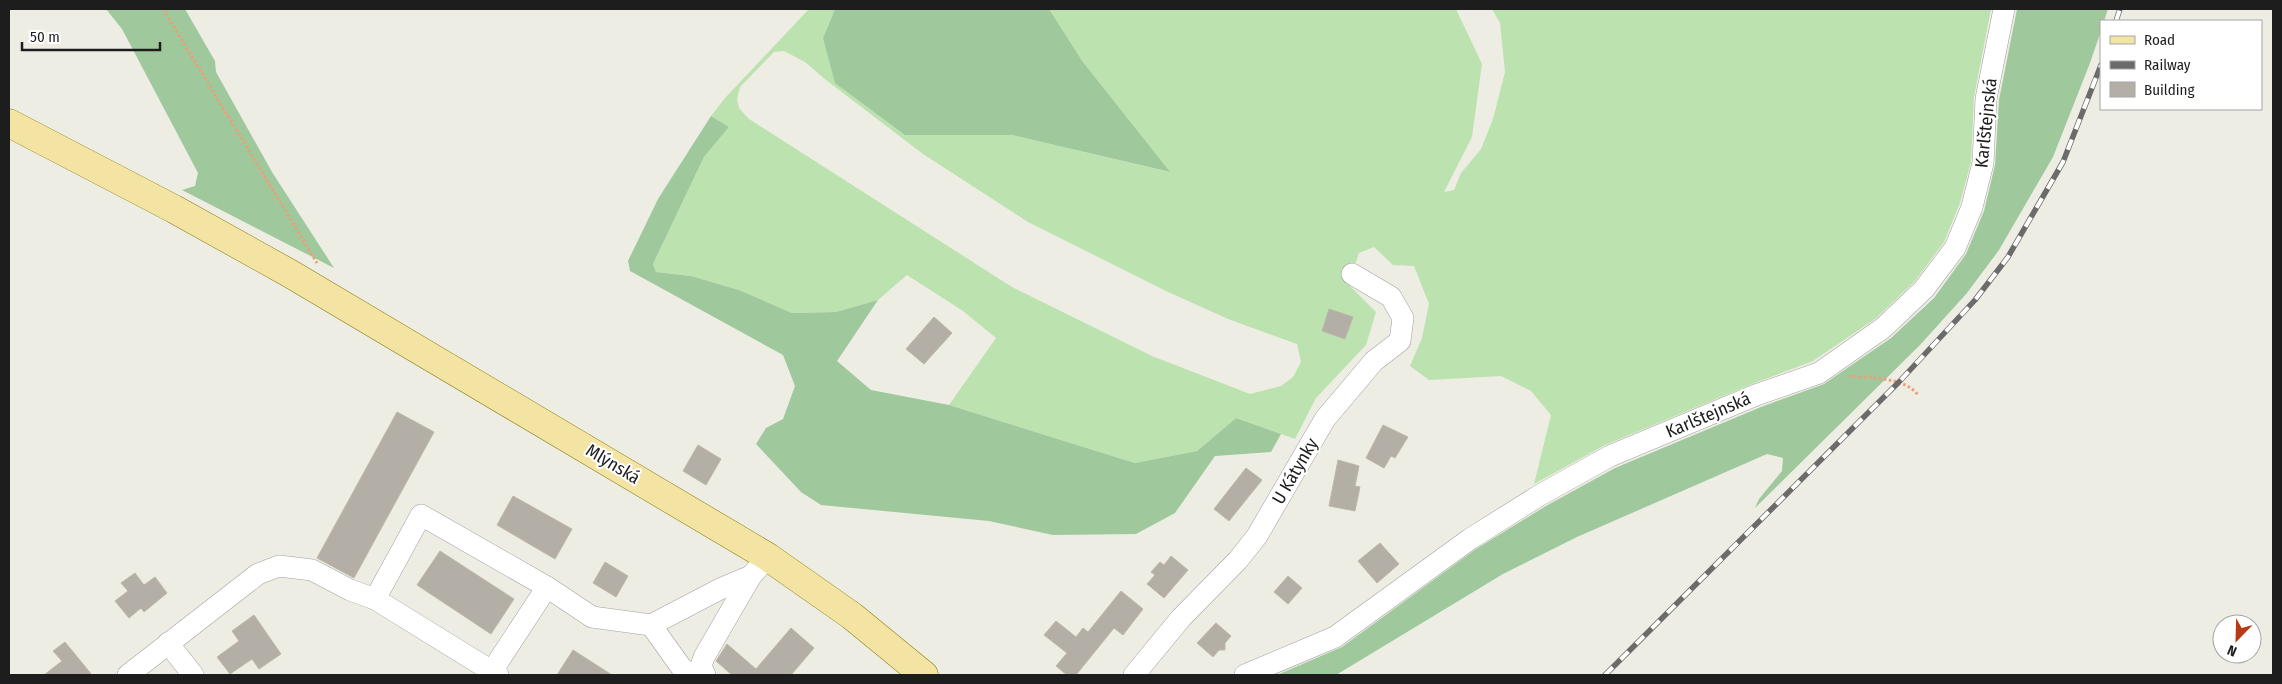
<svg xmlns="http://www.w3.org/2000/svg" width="2282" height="684" font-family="'Fira Sans Condensed',sans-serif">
  <rect width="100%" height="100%" fill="#eeede4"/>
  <path fill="#bce3af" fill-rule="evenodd" d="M809,9H835L823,38L905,134L1012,135L1169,172L1083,62L1049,9H1456L1482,64L1472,137L1444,192L1454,190L1461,173L1481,149L1493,119L1505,72L1500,23L1492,9H1991L1974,97L1971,162L1960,203L1944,242L1915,281L1875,319L1813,361L1752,384L1605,445L1534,484L1551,415L1531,391L1501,376L1429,380L1410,366L1422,338L1429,304L1414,266L1393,265L1374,247L1359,253L1348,284L1376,312L1366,345L1316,398L1295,439L1236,418L1197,451L1135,463L949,405L996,338L963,311L907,275L878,300L836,312L792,313L739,290L691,276L656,272L653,264L704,157L729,127L711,116L725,98ZM784,51L805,62L826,80L923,154L1028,222L1166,291L1228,319L1297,344L1301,362L1293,377L1281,386L1250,394L1152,356L1012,287L749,119L739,108L737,99L740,87L774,52Z"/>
  <g fill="#9fc99d">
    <polygon points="106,9 185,9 215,61 216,72 272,172 334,268 182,190 195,186 198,173 122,29"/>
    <polygon points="835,9 1049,9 1083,62 1170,172 1012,135 905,135 835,83 823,38"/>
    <polygon points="2017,9 2108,9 2104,21 2101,21 2101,31 2090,63 2053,157 1999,250 1967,293 1920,345 1755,508 1759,499 1782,471 1783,458 1767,454 1577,537 1503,574 1336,675 1277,675 1342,647 1476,549 1546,506 1615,468 1761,407 1824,384 1891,338 1934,298 1966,254 1984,211 1995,165 1999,100"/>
    <polygon points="711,116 729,127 704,157 653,264 656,272 691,276 739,290 792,313 836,312 878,300 837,361 871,390 949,405 1135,463 1197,451 1236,418 1281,434 1271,452 1215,456 1175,513 1136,534 1053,535 989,521 821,505 801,492 756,444 766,428 783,419 795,386 783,355 630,271 628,261 658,199"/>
  </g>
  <g fill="#b3afa7" stroke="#beb7a8">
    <polygon points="1329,309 1353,317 1345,339 1322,331"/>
    <polygon points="934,317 952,333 924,364 906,349"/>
    <polygon points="397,412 434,432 354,578 317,558"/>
    <polygon points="1383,425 1408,437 1395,458 1391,456 1384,468 1366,458"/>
    <polygon points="698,445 721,459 706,485 683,471"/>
    <polygon points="1338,460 1359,466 1355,486 1360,487 1355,511 1329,506"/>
    <polygon points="1246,468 1262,480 1229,521 1214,509"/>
    <polygon points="513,496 572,529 555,559 497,525"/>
    <polygon points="1380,543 1399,564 1377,583 1358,561"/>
    <polygon points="440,551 514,599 491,634 417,585"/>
    <polygon points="1171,556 1188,570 1164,598 1147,584 1155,575 1151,572 1160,562 1164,565"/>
    <polygon points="605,562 628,576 616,597 593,583"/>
    <polygon points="135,573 144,585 155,577 167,593 144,612 141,608 129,618 115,601 128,591 121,583"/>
    <polygon points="1288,576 1302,588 1288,604 1274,592"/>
    <polygon points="1121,591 1143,609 1123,635 1114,628 1076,675 1067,675 1056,666 1067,653 1044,635 1056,621 1076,637 1083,628 1088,632"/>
    <polygon points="254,615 281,654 259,669 252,659 230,674 217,657 239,641 232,631"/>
    <polygon points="1216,623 1231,636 1225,643 1225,650 1219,650 1213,657 1197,643"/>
    <polygon points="791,628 814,648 791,675 732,675 716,661 727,644 756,669"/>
    <polygon points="65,642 92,675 44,675 62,661 53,651"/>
    <polygon points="573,650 612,675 557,675"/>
  </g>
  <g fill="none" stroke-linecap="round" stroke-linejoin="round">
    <g stroke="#a1a1a1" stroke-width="22">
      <g id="minor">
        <polyline points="375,599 421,515 547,587 592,617 651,625 720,589 751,576 768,557"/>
        <polyline points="651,625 681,667 689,675"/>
        <polyline points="168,643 193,675"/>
        <polyline points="492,671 547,587"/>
        <polyline points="128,675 258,574 279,566 312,570 350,590 375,599 498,675"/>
        <polyline points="705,675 701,666 704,657 751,576"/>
        <polyline points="1134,675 1181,618 1238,560 1257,536 1325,419 1374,361 1400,341 1403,318 1391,297 1352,274"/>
        <polyline points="1245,675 1335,637 1470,539 1540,495 1610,456 1756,395 1819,373 1883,328 1924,289 1955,248 1972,207 1983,163 1986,99 2004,9"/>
      </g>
    </g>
    <g stroke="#897e0e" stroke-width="29">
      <polyline id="major" points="9,123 174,209 289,273 768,557 852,616 924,675"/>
    </g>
    <g stroke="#ec9f76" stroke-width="3" stroke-dasharray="2.5 2.5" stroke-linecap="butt">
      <polyline points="163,9 317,263"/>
      <path d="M1849,376C1870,378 1905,377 1918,395"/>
    </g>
    <use href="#minor" stroke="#fff" stroke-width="21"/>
    <use href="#major" stroke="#f3e4a4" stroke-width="28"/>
    <g stroke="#6b6b6b" stroke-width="5.5">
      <g id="rail">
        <polyline points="2116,21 2120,9"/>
        <polyline points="1605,675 1898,383 1975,300 2008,257 2063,162 2101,65"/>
      </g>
    </g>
    <use href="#rail" stroke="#fff" stroke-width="4" stroke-dasharray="11" stroke-linecap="butt"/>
  </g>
  <g text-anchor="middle" stroke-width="4" stroke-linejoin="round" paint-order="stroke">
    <g font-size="18" fill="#1d1d1d" stroke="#fff">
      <text transform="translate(1986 123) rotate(-84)" y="6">Karlštejnská</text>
      <text transform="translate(1708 415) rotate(-23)" y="6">Karlštejnská</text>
      <text transform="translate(613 464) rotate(31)" y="6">Mlýnská</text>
      <text transform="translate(1295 471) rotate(-60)" y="6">U Kátynky</text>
    </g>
  </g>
  <rect width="2282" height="684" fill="none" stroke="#1d1d1d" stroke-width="20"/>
  <rect x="2100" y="20" width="162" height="90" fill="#ffffff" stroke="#a5a5a5"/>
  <rect x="2110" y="36" width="25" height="8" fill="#f3e4a4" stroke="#a5a5a5"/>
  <text x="2144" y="45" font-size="15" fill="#1d1d1d">Road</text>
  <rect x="2110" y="61" width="25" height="8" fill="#6b6b6b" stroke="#a5a5a5"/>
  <text x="2144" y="70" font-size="15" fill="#1d1d1d">Railway</text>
  <rect x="2110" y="82" width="25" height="15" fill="#b3afa7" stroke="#a5a5a5"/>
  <text x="2144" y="95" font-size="15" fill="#1d1d1d">Building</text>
  <g transform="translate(2237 639) rotate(203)"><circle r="24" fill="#ffffff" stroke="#a5a5a5"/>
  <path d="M0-4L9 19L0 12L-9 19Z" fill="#b83b13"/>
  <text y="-8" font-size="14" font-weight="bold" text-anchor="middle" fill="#1d1d1d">N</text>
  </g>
  <path d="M22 42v8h138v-8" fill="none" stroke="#1d1d1d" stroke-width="2.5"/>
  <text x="30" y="42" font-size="15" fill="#1d1d1d" stroke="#ffffff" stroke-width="4" paint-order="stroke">50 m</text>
</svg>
